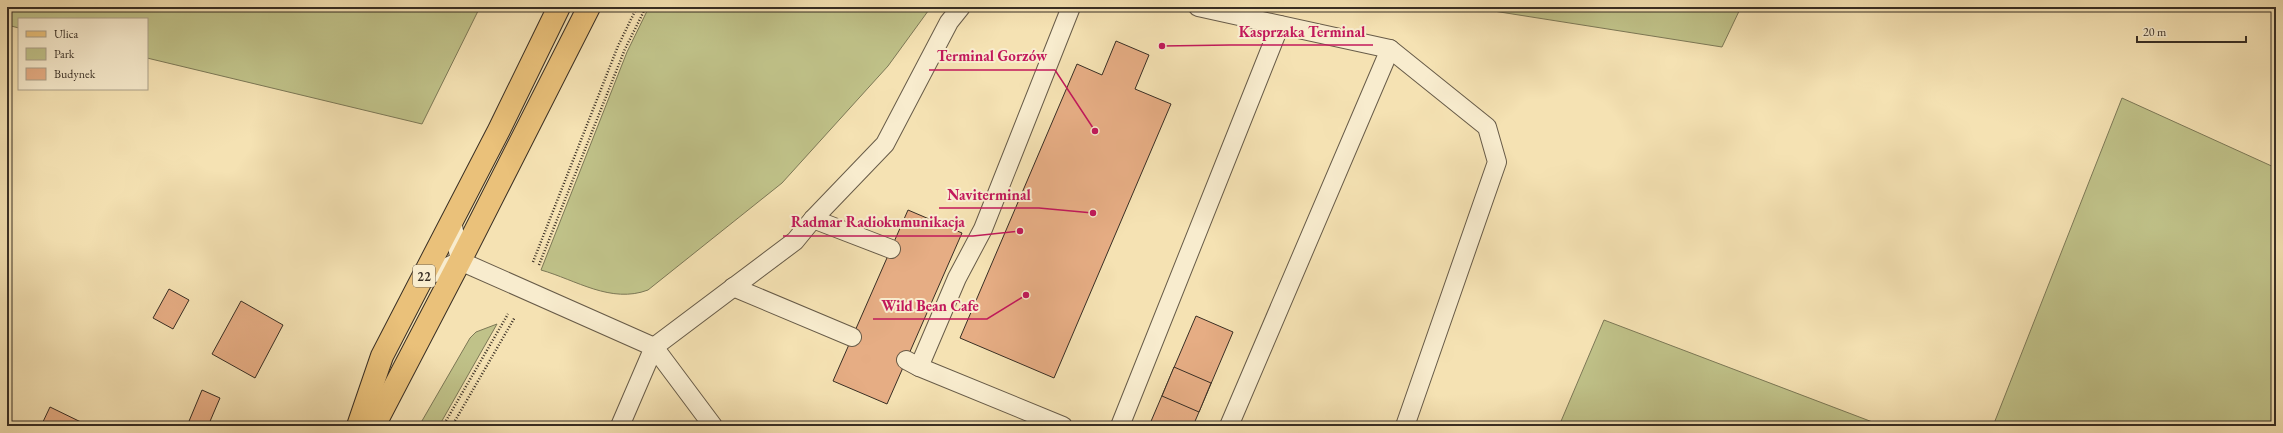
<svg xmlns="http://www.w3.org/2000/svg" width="2283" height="433" font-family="'EB Garamond',serif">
  <rect width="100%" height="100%" fill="#f5e2b3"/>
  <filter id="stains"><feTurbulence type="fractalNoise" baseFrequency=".005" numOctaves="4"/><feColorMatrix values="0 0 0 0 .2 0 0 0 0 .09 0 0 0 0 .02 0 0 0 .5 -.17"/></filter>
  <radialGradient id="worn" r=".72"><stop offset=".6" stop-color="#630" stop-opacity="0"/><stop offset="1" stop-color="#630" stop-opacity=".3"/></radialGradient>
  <g fill="#c0c289" stroke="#7c7856">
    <polygon points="7,7 480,7 422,124 147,58 147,19 19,19 19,28 7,25"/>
    <path d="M649,7H931L888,66L782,183L648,290C611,304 576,280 541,270L627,52Z"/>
    <polygon points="1468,7 1741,7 1722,47"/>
    <polygon points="2122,98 2276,168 2276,426 1993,426"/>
    <polygon points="1604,320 1883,426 1559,426"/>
    <polygon points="497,324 439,426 419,426 470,338 476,332"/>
  </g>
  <g fill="#e6ad84" stroke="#382e24">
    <polygon points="1116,41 1149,55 1135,89 1171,104 1054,378 960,338 1077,64 1102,75"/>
    <polygon points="908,210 962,233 887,404 833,381"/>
    <polygon points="169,289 189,300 173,329 153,318"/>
    <polygon points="241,301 283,325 255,378 212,354"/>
    <polygon points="1196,316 1233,332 1193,426 1149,426"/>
    <polygon points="1174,367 1211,383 1199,412 1162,396"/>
    <polygon points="202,390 220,398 208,426 187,426"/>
    <polygon points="50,407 85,424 83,426 41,426"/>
  </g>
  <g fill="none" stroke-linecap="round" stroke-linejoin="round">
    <g stroke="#675b48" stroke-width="20">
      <g id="lane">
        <polyline points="1198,7 1390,49 1487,127 1497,162 1405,426"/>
        <polyline points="813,219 891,249"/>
        <polyline points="452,221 460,261"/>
        <polyline points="423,278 460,261 654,347 713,426"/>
        <polyline points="733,287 852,337"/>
        <polyline points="906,360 919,367 957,278 983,229 1071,7"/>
        <polyline points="919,367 1063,426"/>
        <polyline points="620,426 654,347 795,241 813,219 885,144 949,22 961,7"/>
        <polyline points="1120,426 1280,25"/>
        <polyline points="1229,426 1390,49"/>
      </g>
    </g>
    <g stroke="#382e24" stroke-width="24">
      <g id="primary">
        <polyline points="358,426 382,356 499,130 559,7"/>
        <polyline points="374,426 460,261 589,7"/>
      </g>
    </g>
    <g stroke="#382e24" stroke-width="2.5" stroke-dasharray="1 2" stroke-linecap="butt">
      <polyline points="533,262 618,46 637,7"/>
      <polyline points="539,265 625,49 646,7"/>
      <polyline points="443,426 508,314"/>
      <polyline points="452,426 515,317"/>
    </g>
    <use href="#lane" stroke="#f8ecce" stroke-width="18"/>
    <use href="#primary" stroke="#eac17a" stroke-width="22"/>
  </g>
  <g text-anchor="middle" stroke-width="4" stroke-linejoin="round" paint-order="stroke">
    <rect fill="#f8ecce" stroke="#726757" stroke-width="1" x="413" y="265" width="22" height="22" rx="3"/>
    <g font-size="13" font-weight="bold" fill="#382e24">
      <text x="424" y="281">22</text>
    </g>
  </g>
  <path fill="none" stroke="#c2185b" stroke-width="1.5" d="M1162 46L1230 45H1373M1095 131L1055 70H929M1093 213L1039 208H939M1020 231L973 236H783M1026 295L987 319H873"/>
  <g fill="#c2185b" stroke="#f8ecce" stroke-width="1.5">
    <circle cx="1162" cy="46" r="4"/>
    <circle cx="1095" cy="131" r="4"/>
    <circle cx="1093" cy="213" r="4"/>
    <circle cx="1020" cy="231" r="4"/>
    <circle cx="1026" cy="295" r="4"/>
  </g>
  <g font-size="15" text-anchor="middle" font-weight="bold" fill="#c2185b" stroke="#f8ecce" stroke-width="4" stroke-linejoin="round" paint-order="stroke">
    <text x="1302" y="37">Kasprzaka Terminal</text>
    <text x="992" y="61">Terminal Gorzów</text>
    <text x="989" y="200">Naviterminal</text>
    <text x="878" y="227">Radmar Radiokumunikacja</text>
    <text x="930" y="311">Wild Bean Cafe</text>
  </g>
  <rect width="2283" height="433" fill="none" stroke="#f5e2b3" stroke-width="24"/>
  <rect x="8" y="8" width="2267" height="417" fill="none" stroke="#382e24" stroke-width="2"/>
  <rect x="12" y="12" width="2259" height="409" fill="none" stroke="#382e24"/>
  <rect x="18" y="18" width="130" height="72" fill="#f8ecce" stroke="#aba08a"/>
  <rect x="26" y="31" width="20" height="6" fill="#eac17a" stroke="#aba08a"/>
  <text x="54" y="38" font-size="12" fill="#382e24">Ulica</text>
  <rect x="26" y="48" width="20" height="12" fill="#c0c289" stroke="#aba08a"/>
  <text x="54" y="58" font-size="12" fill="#382e24">Park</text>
  <rect x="26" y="68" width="20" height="12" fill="#e6ad84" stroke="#aba08a"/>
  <text x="54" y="78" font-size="12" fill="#382e24">Budynek</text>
  <path d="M2137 36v6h109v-6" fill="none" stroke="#382e24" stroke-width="2"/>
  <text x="2143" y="36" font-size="12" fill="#382e24" stroke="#f8ecce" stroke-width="3" paint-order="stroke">20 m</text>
  <rect width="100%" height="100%" filter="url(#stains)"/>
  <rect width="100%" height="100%" fill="url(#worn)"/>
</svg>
